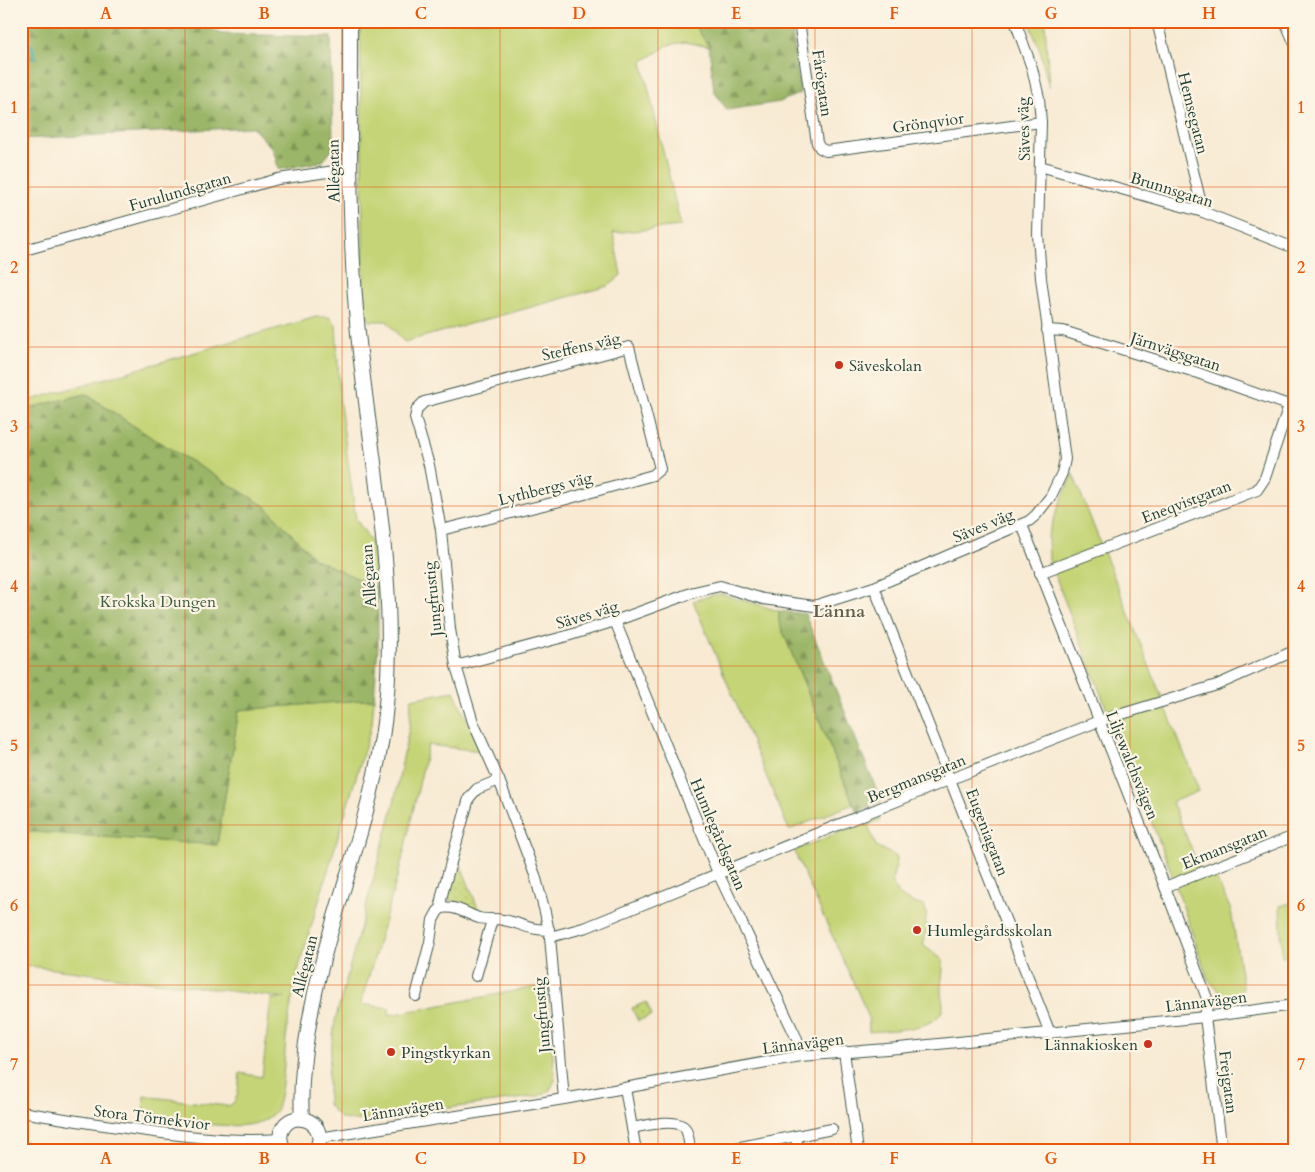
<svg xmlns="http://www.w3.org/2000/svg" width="1315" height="1172" font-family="Cardo,serif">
  <defs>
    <pattern id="forest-firs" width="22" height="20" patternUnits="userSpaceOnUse" patternTransform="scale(1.25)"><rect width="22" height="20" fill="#9bb667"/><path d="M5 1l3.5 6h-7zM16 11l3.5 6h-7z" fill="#7e9556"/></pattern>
    <pattern id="park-dots" width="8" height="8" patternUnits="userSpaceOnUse" patternTransform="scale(1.25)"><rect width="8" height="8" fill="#c4d476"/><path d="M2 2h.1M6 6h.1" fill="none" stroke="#a8b767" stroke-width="1.8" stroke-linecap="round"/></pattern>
  </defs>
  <rect width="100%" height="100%" fill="#fcf5e5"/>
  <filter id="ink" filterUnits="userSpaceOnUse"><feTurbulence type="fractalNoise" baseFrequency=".02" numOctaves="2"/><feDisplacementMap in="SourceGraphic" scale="10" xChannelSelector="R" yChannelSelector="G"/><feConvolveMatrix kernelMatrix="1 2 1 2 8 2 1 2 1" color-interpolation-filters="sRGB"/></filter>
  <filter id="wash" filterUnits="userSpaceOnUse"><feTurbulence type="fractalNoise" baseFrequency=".0096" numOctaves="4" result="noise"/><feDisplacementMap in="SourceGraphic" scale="20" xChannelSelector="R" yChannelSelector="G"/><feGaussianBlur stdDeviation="1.12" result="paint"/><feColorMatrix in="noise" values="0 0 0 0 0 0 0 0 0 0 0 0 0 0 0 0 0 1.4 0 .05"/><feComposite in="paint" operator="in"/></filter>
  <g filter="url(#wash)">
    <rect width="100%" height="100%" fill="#f8ead3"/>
    <g fill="#c4d476" stroke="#728855">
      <polygon points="360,21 699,21 698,30 709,47 685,42 668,45 642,62 681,226 613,233 621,275 608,286 404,342 387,321 370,321 364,307"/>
      <polygon points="1028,21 1045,21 1049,87 1040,50"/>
      <polygon points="316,317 329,317 336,324 340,404 356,519 372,543 378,588 315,559 265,506 149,436 86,394 21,410 21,403"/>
      <polygon points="1073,474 1199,791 1172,802 1203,877 1213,872 1231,910 1243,987 1239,998 1228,998 1221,994 1208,979 1170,869 1107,710 1049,560 1048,536 1059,505"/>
      <polygon points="721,594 779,611 779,622 853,804 789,830 693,601 709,596"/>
      <polygon points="454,691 481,751 428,745 402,860 361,1004 389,1008 390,1015 545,985 550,1020 555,1080 550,1090 539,1096 352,1121 340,1118 328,1105 328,1073 335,1021 394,803 410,723 411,699"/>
      <path d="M374,699L372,724L299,967C293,991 289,1014 286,1038C285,1052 282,1101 276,1110C272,1116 264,1121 257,1123C231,1131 172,1119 143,1115L144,1096L227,1106C240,1104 238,1084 240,1073L262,1077L271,999L285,998L21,965V831L217,845L239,710Z"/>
      <path d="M878,816L880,820L868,825L876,846L897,857C897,864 895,869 893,876C890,895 909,902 924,906L927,914L925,921L928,927L923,945L943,960C944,970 941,980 941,990C941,995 943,1001 943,1006C942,1031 887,1030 869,1032L868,1015L794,851Z"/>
      <polygon points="1294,902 1294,956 1282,957 1280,906"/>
    </g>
    <g fill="url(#forest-firs)" stroke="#5d7a4e">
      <polygon points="21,21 196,21 221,34 331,37 333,149 323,161 279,170 273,149 252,127 21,139"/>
      <polygon points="699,21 791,21 800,93 780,102 727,110 714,91 709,47 698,30"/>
      <polygon points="85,394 149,436 265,506 315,559 378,588 378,646 374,699 239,710 217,845 21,831 21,410"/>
      <polygon points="779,611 805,614 881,801 857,812 779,622"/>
    </g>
    <g fill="url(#park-dots)" stroke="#728855">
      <polygon points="458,858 480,913 450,900 447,891"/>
      <polygon points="646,1002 652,1015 638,1021 632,1008"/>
    </g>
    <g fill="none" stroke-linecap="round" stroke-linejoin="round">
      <polyline stroke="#43b3bb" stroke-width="3" points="21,30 32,47 35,58"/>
    </g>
  </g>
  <g filter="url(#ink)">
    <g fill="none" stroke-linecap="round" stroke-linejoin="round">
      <g stroke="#40574c" stroke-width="12">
        <g id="street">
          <polyline points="799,21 817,143 820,148 826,151 1041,122"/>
          <polyline points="1157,21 1203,212"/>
          <polyline points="1285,21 1294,42"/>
          <polyline points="1040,166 1203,212 1294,248"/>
          <polyline points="21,251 278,179 349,169"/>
          <polyline points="1047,330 1063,331 1192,371 1294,407"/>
          <polyline points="1022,525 1165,887 1208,1001 1205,1017 1222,1151"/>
          <polyline points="441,530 556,502 653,475 660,469 629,347 424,402 417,409 415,418 429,465 441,530 450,629 456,666 473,722 499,780 535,875 545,912 550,937 564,1099"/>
          <polyline points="1040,573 1257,490 1265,478 1289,405"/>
          <polyline points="874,587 1050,1033"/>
          <polyline points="615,621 718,873 797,1039 800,1056"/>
          <polyline points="456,666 567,636 615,621 694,592 720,586 763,599 814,606 874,587 1029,521 1036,515 1051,496 1062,473 1065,459 1041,278 1038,234 1041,122 1039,98 1032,68 1015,21"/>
          <path d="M499,780L477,789L469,798L443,891L441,900L442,908C455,905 467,914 479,918C488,920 495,918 503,920C519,922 532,932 549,929"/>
          <polyline points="1165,887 1294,836"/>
          <polyline points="550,937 587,927 951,779 1099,721 1217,685 1294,651"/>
          <polyline points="476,976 492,920"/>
          <polyline points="416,996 430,942 433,920 438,911 442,908"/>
          <polyline points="844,1052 858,1151"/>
          <polyline points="625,1088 636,1151"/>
          <path d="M21,1112C68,1120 115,1127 162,1133C202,1138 239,1142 280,1139"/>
          <path d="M632,1128C644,1126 676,1117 685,1128C689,1134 689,1144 690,1151"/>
          <polyline points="796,1136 798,1151"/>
          <polyline points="319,1138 564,1099 800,1056 899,1048 1205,1017 1294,1005"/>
          <polyline points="720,1151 832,1129"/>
        </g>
      </g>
      <g stroke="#40574c" stroke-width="16">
        <g id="secondary">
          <path d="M302,1119C300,1089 303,1059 308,1030C325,920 376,817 386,705C398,580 370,457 358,333C348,229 350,125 350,21"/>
          <path d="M285,1151C281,1145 279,1139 281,1132C291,1104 333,1124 315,1151"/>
        </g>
      </g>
      <use href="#street" stroke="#fff" stroke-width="10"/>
      <use href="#secondary" stroke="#fff" stroke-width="14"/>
    </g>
  </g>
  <path fill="none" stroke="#e8590c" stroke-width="1" stroke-opacity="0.55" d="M185,21V1151M342,21V1151M500,21V1151M658,21V1151M815,21V1151M972,21V1151M1130,21V1151M21,187H1294M21,347H1294M21,506H1294M21,666H1294M21,825H1294M21,985H1294"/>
  <g fill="#c8321e" stroke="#fcf5e5" stroke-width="2">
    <circle cx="839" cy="365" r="5"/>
    <circle cx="917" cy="930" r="5"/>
    <circle cx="1148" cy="1044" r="5"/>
    <circle cx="391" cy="1052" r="5"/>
  </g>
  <g text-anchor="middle" stroke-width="4.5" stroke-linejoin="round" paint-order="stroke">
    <g font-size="16" fill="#1f3d34" stroke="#fcf5e5">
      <text transform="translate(823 83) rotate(82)" y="6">Fårögatan</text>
      <text transform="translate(1194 113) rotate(76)" y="6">Hemsegatan</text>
      <text transform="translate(928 122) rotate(-8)" y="6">Grönqvior</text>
      <text transform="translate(1023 129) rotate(-92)" y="6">Säves väg</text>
      <text transform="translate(333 171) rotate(-91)" y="6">Allégatan</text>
      <text transform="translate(1172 189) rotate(17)" y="6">Brunnsgatan</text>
      <text transform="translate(180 191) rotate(-16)" y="6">Furulundsgatan</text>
      <text transform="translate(581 346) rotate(-13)" y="6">Steffens väg</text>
      <text transform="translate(1176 351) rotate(18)" y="6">Järnvägsgatan</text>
      <text transform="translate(545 488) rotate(-14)" y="6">Lythbergs väg</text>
      <text transform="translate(1186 501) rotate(-21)" y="6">Eneqvistgatan</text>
      <text transform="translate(983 525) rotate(-23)" y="6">Säves väg</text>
      <text transform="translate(368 576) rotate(-94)" y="6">Allégatan</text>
      <text transform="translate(432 599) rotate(-96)" y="6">Jungfrustig</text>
      <text transform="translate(587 614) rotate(-17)" y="6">Säves väg</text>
      <text transform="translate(1133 765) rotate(68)" y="6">Liljewalchsvägen</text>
      <text transform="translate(916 778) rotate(-22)" y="6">Bergmansgatan</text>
      <text transform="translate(988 832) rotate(69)" y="6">Eugeniagatan</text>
      <text transform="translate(719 834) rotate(67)" y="6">Humlegårdsgatan</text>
      <text transform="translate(1224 847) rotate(-22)" y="6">Ekmansgatan</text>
      <text transform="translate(304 966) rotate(-76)" y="6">Allégatan</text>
      <text transform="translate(1206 1001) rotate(-7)" y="6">Lännavägen</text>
      <text transform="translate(541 1015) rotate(-95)" y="6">Jungfrustig</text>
      <text transform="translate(803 1043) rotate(-7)" y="6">Lännavägen</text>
      <text transform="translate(1229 1082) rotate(83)" y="6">Frejgatan</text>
      <text transform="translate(403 1109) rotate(-9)" y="6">Lännavägen</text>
      <text transform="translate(152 1117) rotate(7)" y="6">Stora Törnekvior</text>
    </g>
    <g font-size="16" fill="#1f3d34" stroke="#fcf5e5" text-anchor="start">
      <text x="849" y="371">Säveskolan</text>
      <text x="927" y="936">Humlegårdsskolan</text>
      <text x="1138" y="1050" text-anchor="end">Lännakiosken</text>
      <text x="401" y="1058">Pingstkyrkan</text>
    </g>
    <g font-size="16" fill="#405b41" stroke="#fcf5e5">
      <text x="158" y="607">Krokska Dungen</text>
    </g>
    <g font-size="18" font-weight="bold" fill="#65604d" stroke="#fcf5e5">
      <text x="839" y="617">Länna</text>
    </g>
  </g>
  <rect width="1315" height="1172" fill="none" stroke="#fcf5e5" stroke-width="55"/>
  <rect x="28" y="28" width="1260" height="1116" fill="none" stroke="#e8590c" stroke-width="2"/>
  <g font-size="16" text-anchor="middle" font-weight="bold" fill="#e8590c">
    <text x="106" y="19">A</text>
    <text x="264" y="19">B</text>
    <text x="421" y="19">C</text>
    <text x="579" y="19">D</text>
    <text x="736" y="19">E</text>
    <text x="894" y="19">F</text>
    <text x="1051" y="19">G</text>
    <text x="1209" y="19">H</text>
    <text x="14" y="113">1</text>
    <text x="1301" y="113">1</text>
    <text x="14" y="273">2</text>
    <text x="1301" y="273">2</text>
    <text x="14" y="432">3</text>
    <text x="1301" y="432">3</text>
    <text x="14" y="592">4</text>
    <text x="1301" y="592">4</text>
    <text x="14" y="751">5</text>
    <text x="1301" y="751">5</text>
    <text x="14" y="911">6</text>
    <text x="1301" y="911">6</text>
    <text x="14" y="1070">7</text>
    <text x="1301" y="1070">7</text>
    <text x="106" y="1164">A</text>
    <text x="264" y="1164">B</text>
    <text x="421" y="1164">C</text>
    <text x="579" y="1164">D</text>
    <text x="736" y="1164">E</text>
    <text x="894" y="1164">F</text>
    <text x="1051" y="1164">G</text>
    <text x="1209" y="1164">H</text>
  </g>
</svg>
